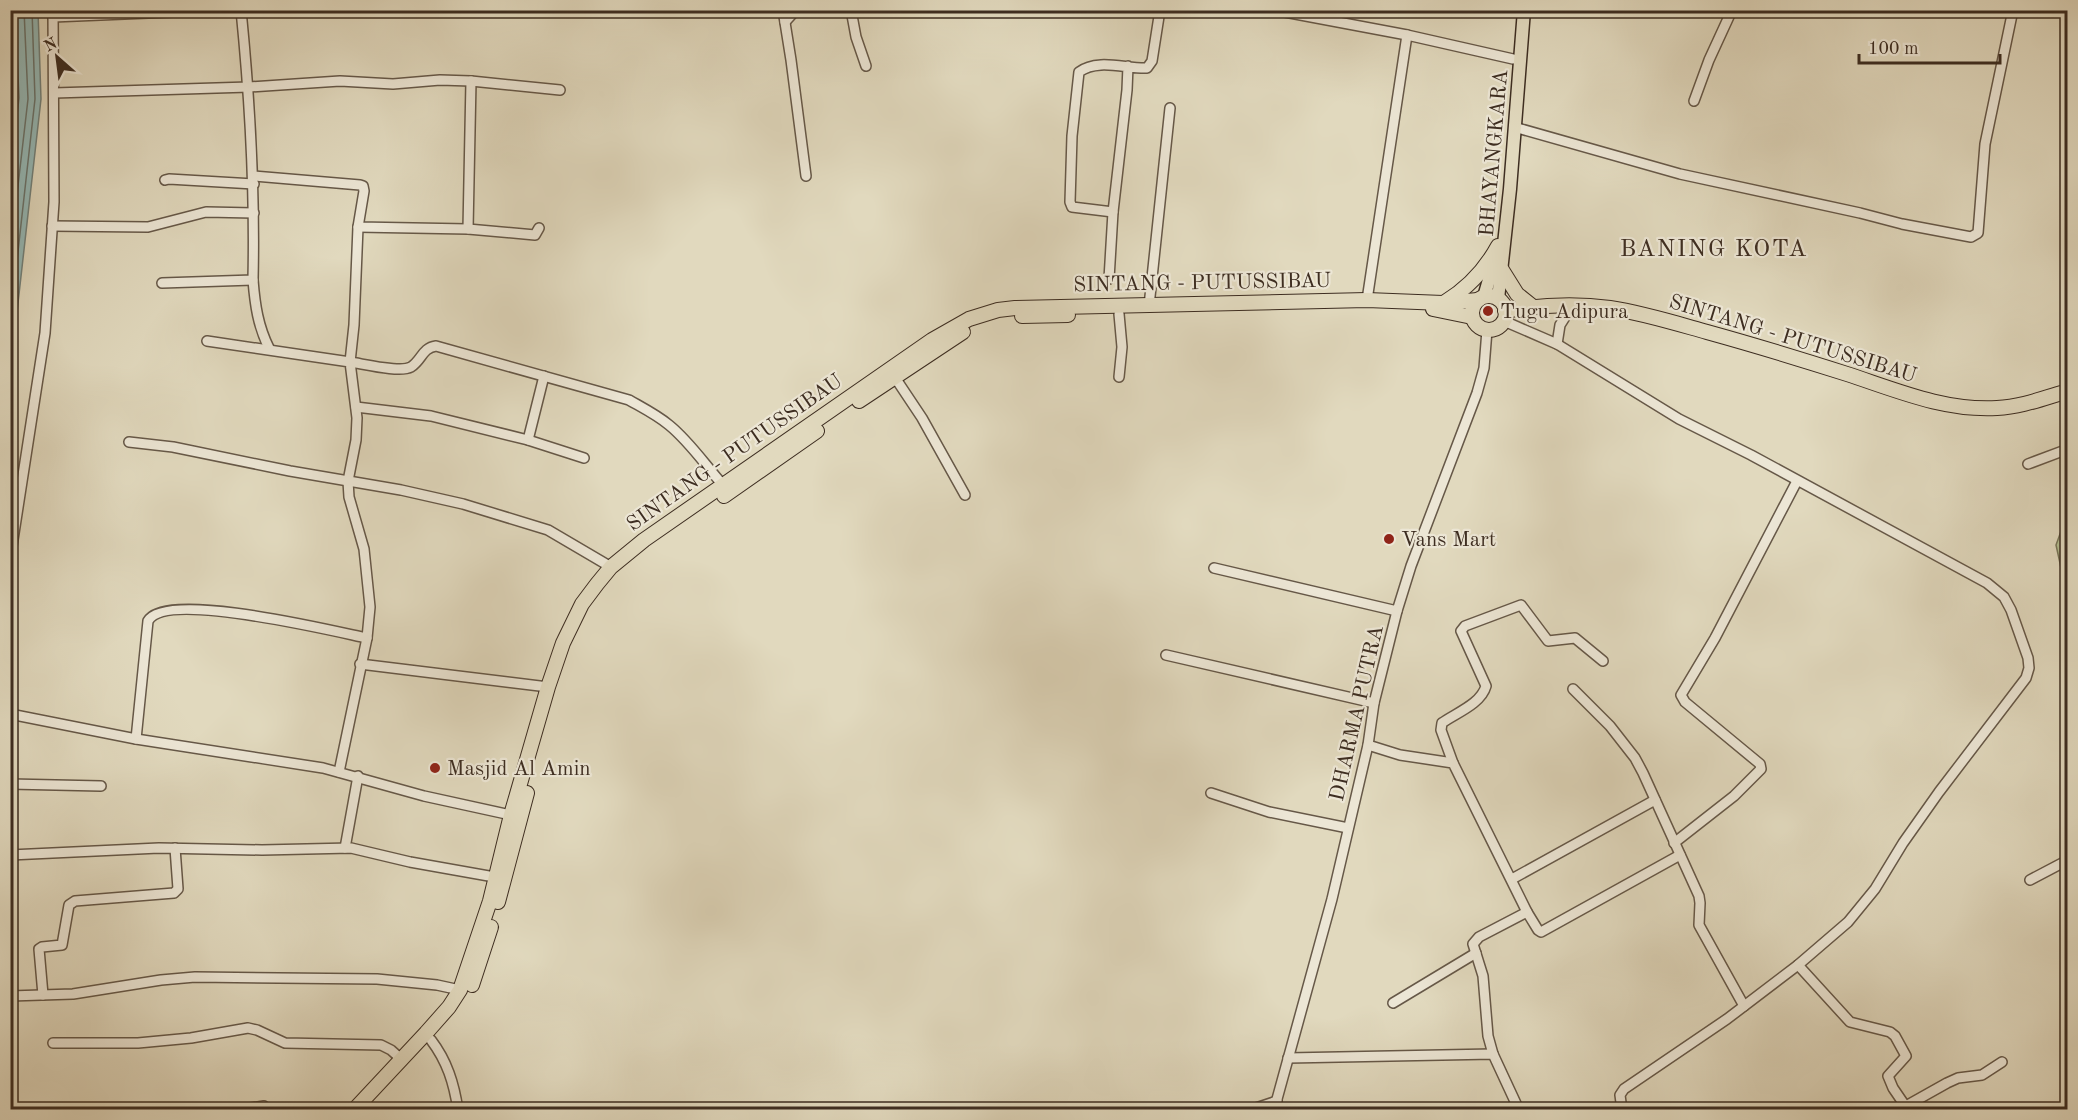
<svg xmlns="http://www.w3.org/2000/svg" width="2078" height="1120" font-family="'Old Standard TT',serif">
  <rect width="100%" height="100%" fill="#e1d9be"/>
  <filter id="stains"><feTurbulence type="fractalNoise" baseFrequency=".00333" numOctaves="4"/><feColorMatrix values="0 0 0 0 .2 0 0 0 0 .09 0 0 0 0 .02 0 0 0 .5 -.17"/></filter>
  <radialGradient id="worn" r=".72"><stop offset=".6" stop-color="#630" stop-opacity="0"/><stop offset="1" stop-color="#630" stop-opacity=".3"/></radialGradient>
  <polygon fill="#b4bf91" stroke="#787659" stroke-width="1.5" points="2067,522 2068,522 2067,595 2056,545 2064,523"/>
  <polygon fill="#95b9b7" stroke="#72817b" stroke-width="1.5" points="11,10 38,11 41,99 11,365"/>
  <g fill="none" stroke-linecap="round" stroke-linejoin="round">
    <g stroke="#69736c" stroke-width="1.5">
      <polyline points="10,173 19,98 15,10"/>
      <polyline points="10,255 28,99 24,10"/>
      <polyline points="10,323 35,99 32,10"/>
    </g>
    <g stroke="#665848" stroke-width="12">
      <g id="minor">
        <polyline points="783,10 791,60 806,176"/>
        <polyline points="851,10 856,37 866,66"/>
        <polyline points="1274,10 1407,35 1513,59"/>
        <polyline points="53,17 220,10"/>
        <polyline points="785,22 796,10"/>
        <path d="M1128,66L1127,90L1113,212L1072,207L1070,202L1072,136L1079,72C1098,58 1126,69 1147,68L1152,61L1160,10"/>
        <polyline points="54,93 249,87 340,81 393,84 440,80 471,81 560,90"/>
        <polyline points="1694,101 1709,60 1732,10"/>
        <polyline points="1514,127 1680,174 1860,213 1902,224 1971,237 1978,233 1985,144 2013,10"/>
        <polyline points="253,176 360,185 363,186 364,191 358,227 468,229 535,235 539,228"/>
        <polyline points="165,180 169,179 254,184"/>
        <polyline points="52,226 148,227 206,212 254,213"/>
        <path d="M358,227L354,325L350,362C364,364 400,373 411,367C422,360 422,348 436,346L629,400C643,408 657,415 669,425C690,442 705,465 723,485"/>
        <polyline points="468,229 471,81"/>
        <polyline points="1109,279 1113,212"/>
        <path d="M253,280C255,305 258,326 269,348"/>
        <path d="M162,283L253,280C255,190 250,100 241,10"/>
        <polyline points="1367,300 1407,35"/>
        <polyline points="1149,306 1170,108"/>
        <polyline points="1504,321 1557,344 1679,419 1751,455 1987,583 2004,597 2011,610 2028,658 2029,668 2026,678 1939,792 1903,843 1875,889 1848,922 1798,965 1727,1019 1624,1089 1620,1095 1622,1110"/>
        <polyline points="207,341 350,362 357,418 356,440 348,481 349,497 364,549 370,607 367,638 339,772"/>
        <polyline points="1557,344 1560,325 1572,306"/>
        <polyline points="1119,377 1122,347 1119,314"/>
        <polyline points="896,379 922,418 965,495"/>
        <polyline points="356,407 431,416 528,440 584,458"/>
        <polyline points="528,440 544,376"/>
        <polyline points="129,442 173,447 290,471 401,490 463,504 548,530 611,567"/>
        <polyline points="2028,464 2068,449"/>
        <polyline points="10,559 45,333 54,202 53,10"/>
        <polyline points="1214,568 1397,611"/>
        <polyline points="1166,655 1374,703"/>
        <polyline points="360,664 548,687"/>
        <polyline points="1573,689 1610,726 1635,758 1643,773 1699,896 1700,903 1699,925 1744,1006"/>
        <polyline points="10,714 136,739 323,768 424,796 511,815"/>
        <path d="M136,739L148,621C165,590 333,631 367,638"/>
        <polyline points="1368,745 1400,755 1453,763 1527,912 1538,930 1541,932 1680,855"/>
        <path d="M1453,763L1441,730L1442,723C1456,713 1481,704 1486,686L1461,631L1465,626L1521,605L1548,641L1575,638L1603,661"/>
        <polyline points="10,784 101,786"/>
        <polyline points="2068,791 2066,792 2068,805"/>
        <polyline points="1211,793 1269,812 1348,828"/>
        <polyline points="1674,843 1734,796 1761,769 1760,764 1685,702 1681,695 1715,638 1797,481"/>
        <polyline points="345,848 358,776"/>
        <polyline points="10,855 159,848 262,850 351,848 410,862 500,878"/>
        <polyline points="1512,879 1655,800"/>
        <polyline points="2030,880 2068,860"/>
        <polyline points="1798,965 1850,1022 1890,1032 1895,1036 1906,1056 1888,1076 1893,1088 1908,1110"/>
        <polyline points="43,995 39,949 42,947 62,945 69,905 75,901 174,893 178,889 175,848"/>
        <polyline points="10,996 73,994 161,980 195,977 377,979 437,985 460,990"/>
        <polyline points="1393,1003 1476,953"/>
        <path d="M431,1040C447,1061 454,1083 458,1110"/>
        <polyline points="53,1043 138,1043 191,1038 248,1028 257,1030 285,1043 381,1045 391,1050 401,1059"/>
        <polyline points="1493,1054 1488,1036 1483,976 1473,944 1479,937 1527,912"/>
        <polyline points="1288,1058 1493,1054 1519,1110"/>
        <polyline points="1906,1106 1947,1083 1958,1078 1982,1075 2002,1062"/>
        <polyline points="1275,1108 1294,1110"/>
        <polyline points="237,1110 264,1106"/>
        <polyline points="1250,1110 1277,1101"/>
        <polyline points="1274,1110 1332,899 1368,745 1374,703 1397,611 1411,566 1477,393 1484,368 1487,330"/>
      </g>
    </g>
    <g stroke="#3d2d21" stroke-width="15">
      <g id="major">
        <polyline points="1484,297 1497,252"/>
        <polyline points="1498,299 1510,189 1524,10"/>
      </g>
    </g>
    <g stroke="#3d2d21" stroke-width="16">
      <g id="highway">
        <polyline points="1502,270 1517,294 1532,306"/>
        <circle cx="1489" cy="313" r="17"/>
        <path d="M1445,302C1468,288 1485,270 1498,246"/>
        <polyline points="1433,309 1472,317"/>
        <path d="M1505,311C1540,305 1575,303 1610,308C1643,313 1675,323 1707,332C1754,345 1800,359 1847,374C1896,390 1944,411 1997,408C2021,407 2044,398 2068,391"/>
        <polyline points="1022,316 1068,315"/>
        <polyline points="859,401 963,332"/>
        <polyline points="724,496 817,431"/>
        <polyline points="498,902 527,793"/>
        <polyline points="472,985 491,927"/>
        <polyline points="354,1110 426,1033 449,1007 460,990 490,901 511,815 548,687 563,643 582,604 597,584 611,567 644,540 932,340 969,319 998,310 1015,308 1367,300 1443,303 1478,300"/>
      </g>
    </g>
    <use href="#minor" stroke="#ece6d5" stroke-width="9"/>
    <use href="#major" stroke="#e1d9be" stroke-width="12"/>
    <use href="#highway" stroke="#e1d9be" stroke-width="14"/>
  </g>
  <g fill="#8f2418" stroke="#ece6d5" stroke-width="2">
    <circle cx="1488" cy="311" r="6"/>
    <circle cx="1389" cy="539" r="6"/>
    <circle cx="435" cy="768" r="6"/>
  </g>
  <g text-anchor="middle" stroke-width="4.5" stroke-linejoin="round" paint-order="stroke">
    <g font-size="21" fill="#3d2d21" stroke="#ece6d5">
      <text transform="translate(1493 153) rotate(-85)" y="7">BHAYANGKARA</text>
      <text transform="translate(1202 282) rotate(-1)" y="7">SINTANG - PUTUSSIBAU</text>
      <text transform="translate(1793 338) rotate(17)" y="7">SINTANG - PUTUSSIBAU</text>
      <text transform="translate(734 452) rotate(-35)" y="7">SINTANG - PUTUSSIBAU</text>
      <text transform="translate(1356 713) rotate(-77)" y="7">DHARMA PUTRA</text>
    </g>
    <g font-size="21" fill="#3d2d21" stroke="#ece6d5" text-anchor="start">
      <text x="1500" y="318">Tugu Adipura</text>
      <text x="1401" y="546">Vans Mart</text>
      <text x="447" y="775">Masjid Al Amin</text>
    </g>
    <g font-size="24" letter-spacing="1.5" fill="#3d2d21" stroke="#ece6d5">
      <text x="1714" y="256">BANING KOTA</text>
    </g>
  </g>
  <rect width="2078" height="1120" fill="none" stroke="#e1d9be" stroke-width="36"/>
  <rect x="12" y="12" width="2054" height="1096" fill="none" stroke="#3d2d21" stroke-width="3"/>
  <rect x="18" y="18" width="2042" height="1084" fill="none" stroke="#3d2d21" stroke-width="1.5"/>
  <g transform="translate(57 57) rotate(332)" stroke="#ece6d5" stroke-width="4.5" paint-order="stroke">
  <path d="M0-4.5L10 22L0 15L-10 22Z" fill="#3d2d21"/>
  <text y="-9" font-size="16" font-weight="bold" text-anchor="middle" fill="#3d2d21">N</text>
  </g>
  <path d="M1859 54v9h141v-9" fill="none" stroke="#3d2d21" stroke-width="3"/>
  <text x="1868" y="54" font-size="18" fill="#3d2d21" stroke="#ece6d5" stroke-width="4.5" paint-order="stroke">100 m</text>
  <rect width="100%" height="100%" filter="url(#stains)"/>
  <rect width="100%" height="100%" fill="url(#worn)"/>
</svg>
